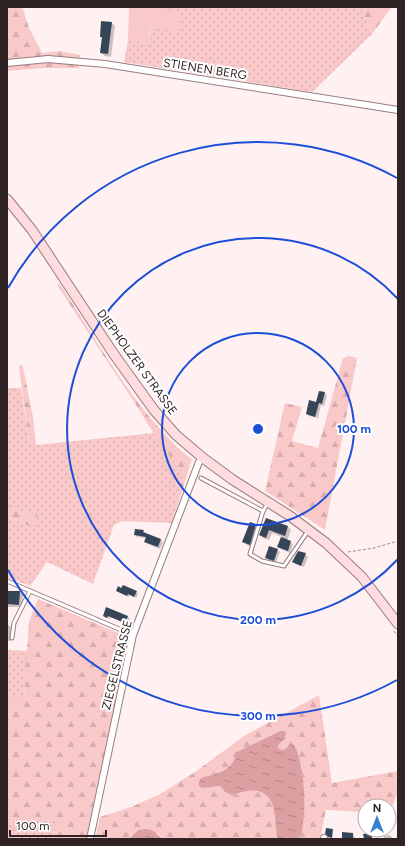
<svg xmlns="http://www.w3.org/2000/svg" width="405" height="846" font-family="Figtree,sans-serif">
  <defs>
    <pattern id="grass-dots" width="8" height="8" patternUnits="userSpaceOnUse"><rect width="8" height="8" fill="#f9c9ca"/><path d="M2 2h.1M6 6h.1" fill="none" stroke="#d6acad" stroke-width="1.8" stroke-linecap="round"/></pattern>
    <pattern id="forest-firs" width="22" height="20" patternUnits="userSpaceOnUse"><rect width="22" height="20" fill="#f9c9ca"/><path d="M5 1l3.5 6h-7zM16 11l3.5 6h-7z" fill="#d6acad"/></pattern>
    <pattern id="water-ripples" width="26" height="14" patternUnits="userSpaceOnUse"><rect width="26" height="14" fill="#dda0a2"/><path d="M2 4q2-2 4 0t4 0M15 11q2-2 4 0t4 0" fill="none" stroke="#b48284"/></pattern>
  </defs>
  <rect width="100%" height="100%" fill="#fff1f2"/>
  <g fill="url(#grass-dots)">
    <polygon points="153,7 361,7 372,34 312,92 124,62 128,40 149,44"/>
    <polygon points="7,388 21,388 29,441 31,444 36,445 154,433 164,450 184,472 172,523 122,521 114,525 93,584 47,562 30,586 7,577 7,517 27,525 37,513 26,513 7,506"/>
    <polygon points="7,650 28,651 24,698 7,698"/>
    <polygon points="57,820 51,839 7,839 7,822"/>
  </g>
  <g fill="url(#forest-firs)">
    <polygon points="7,7 24,7 23,9 29,28 42,53 60,51 80,55 79,68 45,68 7,71"/>
    <polygon points="361,7 392,7 372,34"/>
    <path d="M59,283C92,332 121,386 161,430C171,441 180,451 192,459L172,523L184,472L164,450L136,405L57,285Z"/>
    <polygon points="350,356 357,358 325,530 265,491 285,403 302,407 292,441 318,448 343,358"/>
    <polygon points="20,365 22,365 23,367 33,417 36,445 31,444 29,441 19,367"/>
    <polygon points="7,506 26,513 37,513 37,526 27,525 7,517"/>
    <polygon points="38,599 130,638 86,839 51,839 56,820 7,822 7,698 24,698 29,621"/>
    <path d="M319,695L332,783L398,771V793L389,813V806H365V812L326,810L320,839H300C305,821 305,783 301,764C299,758 293,751 289,746L283,750L278,748L279,744L285,739L286,733L280,731L253,744L236,760L232,765L220,772L201,778L216,786H220L225,792C228,793 233,795 237,794C241,793 244,791 249,791C278,790 275,816 277,837L279,839H163L158,833L131,835L128,839H95L100,817L131,807L160,794L195,772L244,736Z"/>
  </g>
  <polygon fill="#f9c9ca" points="129,7 153,7 153,9 181,12 179,31 150,28 149,44 128,40"/>
  <g fill="url(#water-ripples)">
    <path d="M280,731H284L286,733L285,739L279,744L278,748L283,750L292,744L294,745C306,767 307,816 300,839H279L277,837C274,816 278,788 247,791C242,792 237,794 232,795L225,792L220,786C213,786 192,793 201,778C218,773 233,771 237,752L239,751Z"/>
    <path d="M145,829C156,830 155,833 163,839H128L139,830Z"/>
  </g>
  <g fill="#0003">
    <polygon points="112,23 115,26 111,57 105,56 101,53 103,39 101,37"/>
    <polygon points="320,392 325,393 327,396 324,406 321,405 318,418 309,416 307,414 317,403"/>
    <polygon points="267,519 288,527 291,530 287,541 293,544 290,553 281,549 278,547 282,537 272,533 269,540 263,538 260,535"/>
    <polygon points="255,525 259,529 254,548 247,545 243,541"/>
    <polygon points="143,531 146,534 161,540 163,542 160,549 148,544 145,541 146,538 137,537 135,535"/>
    <polygon points="277,550 280,552 276,562 268,560 266,557"/>
    <polygon points="305,554 308,557 304,567 296,564 293,562"/>
    <polygon points="7,592 20,592 23,595 22,607 7,607"/>
    <polygon points="119,592 136,592 138,594 136,598 130,595 129,597"/>
    <polygon points="104,616 128,617 130,619 128,625 111,617 110,619"/>
    <polygon points="7,624 12,628 10,641 7,641"/>
    <polygon points="353,834 356,839 343,839"/>
    <polygon points="390,835 393,839 384,839 384,836"/>
  </g>
  <g fill="#364658">
    <polygon points="101,21 112,22 108,54 100,53 102,37 100,37"/>
    <polygon points="319,391 325,392 322,404 319,403 315,417 306,414 309,400 316,402"/>
    <polygon points="266,518 288,526 285,536 269,530 266,538 259,535"/>
    <polygon points="250,522 256,524 250,545 242,542"/>
    <polygon points="135,529 144,530 143,532 161,539 158,547 144,542 146,537 134,535"/>
    <polygon points="281,537 291,541 288,551 277,547"/>
    <polygon points="269,546 278,549 274,561 265,558"/>
    <polygon points="298,551 306,553 301,566 292,562"/>
    <polygon points="123,585 137,591 134,597 128,594 127,596 116,591 118,586 121,588"/>
    <polygon points="7,591 20,591 19,605 7,604"/>
    <polygon points="106,607 128,616 125,623 108,616 107,618 103,616"/>
    <polygon points="326,828 333,829 332,838 328,837 325,834"/>
    <polygon points="342,832 353,833 353,839 342,839"/>
    <polygon points="372,833 372,839 364,839 363,834"/>
  </g>
  <g fill="none" stroke-linecap="round" stroke-linejoin="round">
    <g stroke="#9a7d7e" stroke-width="5">
      <g id="lane">
        <polyline points="201,478 263,511"/>
        <polyline points="268,503 263,511 250,554 262,561 284,566 308,531"/>
        <polyline points="7,581 133,635"/>
        <polyline points="12,638 14,623 30,591"/>
      </g>
    </g>
    <g stroke="#9a7d7e" stroke-width="8">
      <g id="street">
        <polyline points="7,63 48,59 105,64 398,110"/>
        <polyline points="324,838 324,839"/>
        <polyline points="90,839 133,635 199,462 203,458"/>
      </g>
    </g>
    <g stroke="#9a7d7e" stroke-width="11">
      <polyline id="secondary" points="7,199 32,230 113,353 154,410 176,435 203,458 233,480 290,516 326,543 362,577 398,624"/>
    </g>
    <g stroke="#978a8a" stroke-width="1" stroke-dasharray="3 2" stroke-linecap="butt">
      <polyline points="348,552 374,548 398,541"/>
      <polyline points="394,631 398,637"/>
    </g>
    <use href="#lane" stroke="#fff" stroke-width="3"/>
    <use href="#street" stroke="#fff" stroke-width="6"/>
    <use href="#secondary" stroke="#fedcdf" stroke-width="9"/>
  </g>
  <g fill="none" stroke="#1d4ed8" stroke-width="2">
    <circle cx="258" cy="429" r="96"/>
    <path d="M398 559A191 191 0 1 1 398 299"/>
    <path d="M397 680A287 287 0 0 1 8 570M8 288A287 287 0 0 1 397 178"/>
  </g>
  <g text-anchor="middle" stroke-width="4" stroke-linejoin="round" paint-order="stroke">
    <g font-size="12" fill="#2f2323" stroke="#fff">
      <text transform="translate(205 69) rotate(9)" y="4">STIENEN BERG</text>
      <text transform="translate(137 362) rotate(54)" y="4">DIEPHOLZER STRASSE</text>
      <text transform="translate(117 665) rotate(-76)" y="4">ZIEGELSTRASSE</text>
    </g>
  </g>
  <circle cx="258" cy="429" r="6" fill="#1d4ed8" stroke="#fff" stroke-width="2"/>
  <g font-size="12" text-anchor="middle" font-weight="bold" fill="#1d4ed8" stroke="#fff" stroke-width="4" stroke-linejoin="round" paint-order="stroke">
    <text x="354" y="433">100 m</text>
    <text x="258" y="624">200 m</text>
    <text x="258" y="720">300 m</text>
  </g>
  <rect width="405" height="846" fill="none" stroke="#2f2323" stroke-width="16"/>
  <g transform="translate(377 818)"><circle r="19" fill="#ffffff" stroke="#aca7a7"/>
  <path d="M0-3L7 15L0 10L-7 15Z" fill="#3382d2"/>
  <text y="-6" font-size="11" font-weight="bold" text-anchor="middle" fill="#2f2323">N</text>
  </g>
  <path d="M10 830v6h96v-6" fill="none" stroke="#2f2323" stroke-width="2"/>
  <text x="16" y="830" font-size="12" fill="#2f2323" stroke="#ffffff" stroke-width="3" paint-order="stroke">100 m</text>
</svg>
